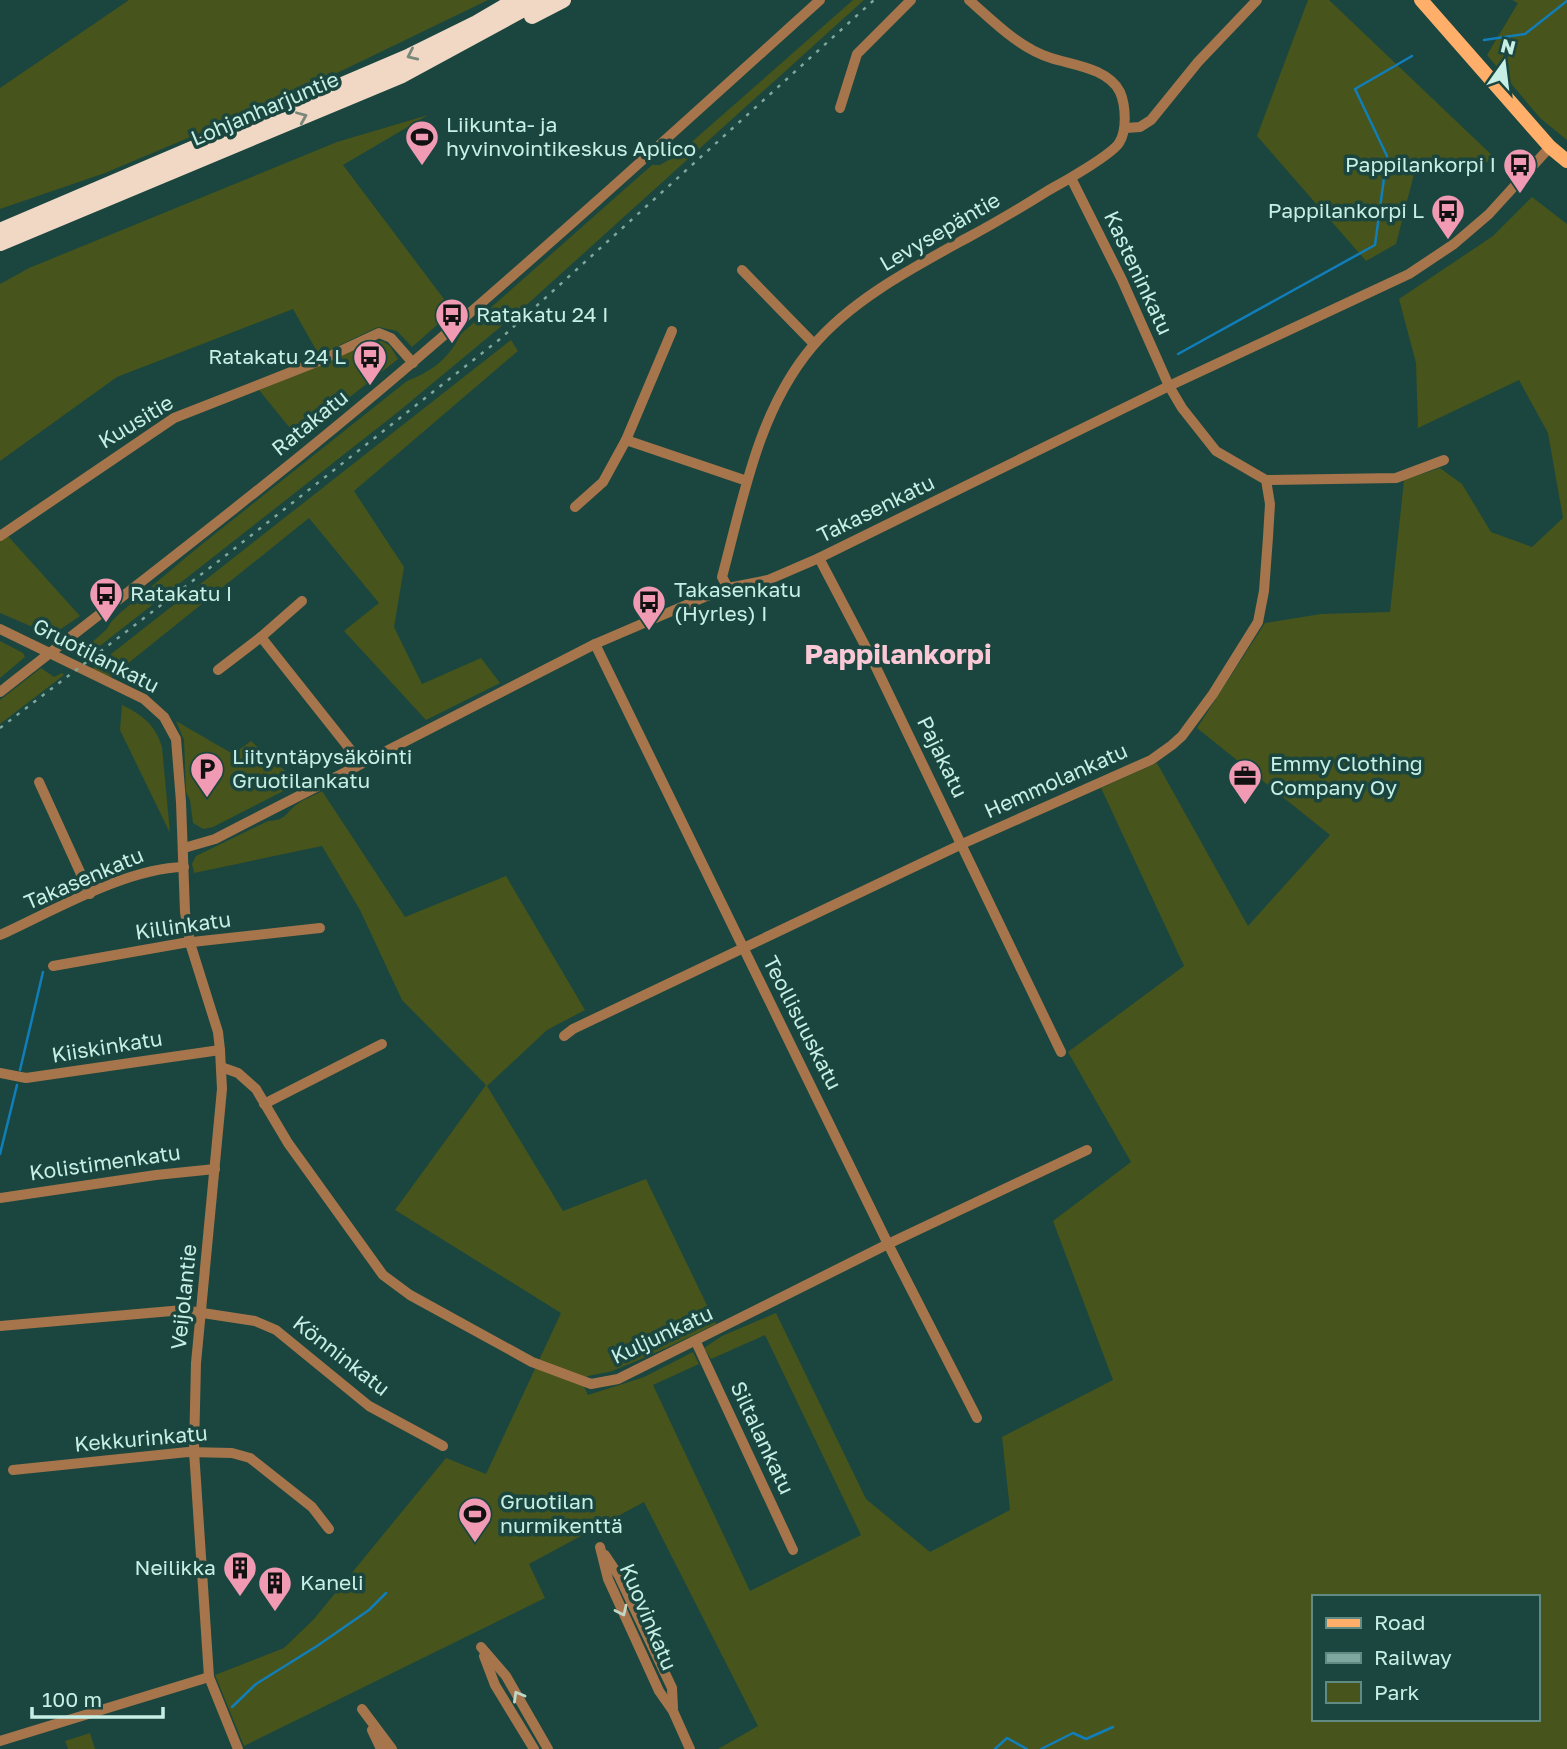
<svg xmlns="http://www.w3.org/2000/svg" width="1567" height="1749" font-family="'Golos Text',sans-serif">
  <rect width="100%" height="100%" fill="#1a463f"/>
  <g fill="#47541b" fill-rule="evenodd">
    <polygon points="129,0 488,0 306,88 105,173 0,209 0,88"/>
    <path d="M853,0H864L522,309L398,412L82,660L80,653L107,629L111,622L120,613L196,549L407,381C433,371 449,358 461,334L652,165H660L677,155Z"/>
    <polygon points="1308,0 1329,0 1497,160 1414,174 1396,244 1366,261 1257,136"/>
    <polygon points="1512,0 1567,0 1567,140 1540,118 1487,55 1518,3"/>
    <polygon points="428,115 343,165 453,311 412,347 397,331 378,327 319,355 293,309 117,377 0,461 0,284 29,268 337,142"/>
    <path d="M1532,197L1567,224V1749H718L758,1726L644,1502L529,1564L545,1598L244,1746L215,1675L284,1648L314,1619L446,1458L486,1474L561,1313L395,1210L486,1085L402,1000L360,910L322,846L194,873L192,864L196,856L268,821C286,820 284,815 296,805C303,799 314,796 322,791L405,917L506,876L585,1010L547,1030L487,1086L563,1211L646,1179L716,1324C682,1341 647,1357 612,1371C601,1375 589,1373 581,1380L588,1395L644,1377L693,1352L699,1364L653,1385L750,1591L861,1535L765,1335L711,1359L704,1348L722,1336L776,1313L866,1499L930,1552L1010,1510L1002,1437L1113,1380L1053,1221L1131,1162L1068,1052L1184,966L1101,788L1157,763L1248,926L1330,835L1197,728L1265,623L1321,614L1390,612L1404,480L1440,468L1462,484L1491,532L1532,547L1563,518L1548,433L1519,380L1418,428L1416,363L1399,299L1493,236ZM1313,1597H1537V1719H1313Z"/>
    <polygon points="511,340 518,351 354,491 404,567 394,627 422,684 481,658 500,683 426,720 344,631 379,603 309,518 111,677 92,669"/>
    <polygon points="382,341 390,346 398,359 298,438 259,390 370,342"/>
    <polygon points="7,535 80,616 55,633 35,628 0,613 0,540"/>
    <polygon points="0,641 23,653 25,657 0,678"/>
    <polygon points="41,668 54,677 62,673 64,675 0,724 0,700"/>
    <path d="M122,705C143,715 155,725 162,747L170,833L120,730Z"/>
    <polygon points="176,721 233,754 251,741 299,783 213,827 203,829 193,823 190,800 186,792 184,740"/>
    <polygon points="90,1733 95,1749 68,1749 65,1741"/>
  </g>
  <g fill="none" stroke-linecap="round" stroke-linejoin="round">
    <g stroke="#117eb9" stroke-width="2.5">
      <polyline points="1484,40 1525,34 1567,1"/>
      <polyline points="1178,354 1375,245 1387,156 1355,89 1412,56"/>
      <polyline points="20,1070 43,972"/>
      <polyline points="0,1154 17,1085"/>
      <polyline points="232,1707 256,1684 317,1646 369,1610 386,1593"/>
      <polyline points="995,1749 1007,1738 1027,1749"/>
      <polyline points="1041,1749 1073,1733 1086,1739 1113,1727"/>
    </g>
    <g stroke="#a6754b" stroke-width="10">
      <polyline points="840,108 857,54 911,0"/>
      <polyline points="1126,128 1140,127 1151,120 1198,62 1257,0"/>
      <polyline points="742,270 814,344"/>
      <polyline points="626,440 672,331"/>
      <polyline points="1266,480 1396,478 1444,460"/>
      <polyline points="575,507 603,482 626,440 747,481"/>
      <polyline points="0,536 174,418 319,361 379,333 391,338 413,363"/>
      <polyline points="819,558 871,657 1061,1052"/>
      <path d="M728,588L722,577C743,499 758,411 812,347C851,300 914,267 967,238C995,223 1022,207 1049,190C1064,182 1111,155 1119,143C1127,131 1126,106 1120,92C1108,68 1072,65 1051,58C1019,48 993,21 969,0"/>
      <polyline points="0,629 144,699 164,717 176,739 181,802 185,912 190,943 218,1032 220,1050 222,1089 196,1363 194,1451 209,1677 238,1749"/>
      <polyline points="261,637 361,763"/>
      <polyline points="595,644 888,1244 977,1418"/>
      <polyline points="218,670 261,637 302,601"/>
      <path d="M0,692C139,583 279,477 413,362C551,244 685,122 820,0"/>
      <polyline points="39,782 90,894"/>
      <polyline points="184,848 215,839 595,644 707,596 728,588 768,580 819,558 1169,386 1409,274 1454,244 1489,214 1550,147"/>
      <path d="M0,935C53,911 126,868 184,867"/>
      <polyline points="53,966 183,943 320,928"/>
      <polyline points="564,1036 573,1029 962,844 1151,760 1172,745 1182,736 1213,694 1258,622 1264,591 1268,537 1270,504 1266,480 1216,451 1182,408 1169,386 1122,280 1071,178"/>
      <polyline points="221,1067 238,1073 256,1089 288,1143 383,1275 410,1295 532,1362 591,1384 618,1379 888,1244 1087,1150"/>
      <polyline points="0,1073 26,1078 220,1050"/>
      <polyline points="264,1104 382,1044"/>
      <polyline points="0,1198 156,1175 215,1169"/>
      <polyline points="0,1326 183,1310 255,1321 276,1330 369,1406 443,1446"/>
      <polyline points="696,1342 793,1550"/>
      <polyline points="13,1470 188,1452 232,1453 250,1458 312,1507 329,1529"/>
      <polyline points="600,1547 608,1579 659,1691 673,1711 690,1749"/>
      <polyline points="605,1555 619,1576 672,1688 673,1708"/>
      <polyline points="481,1647 506,1676 548,1749"/>
      <polyline points="484,1656 495,1685 534,1749"/>
      <polyline points="362,1709 392,1749"/>
      <polyline points="372,1730 381,1749"/>
      <polyline points="0,1741 209,1677"/>
    </g>
    <polyline stroke="#ffaf6a" stroke-width="14" points="1421,0 1550,147 1567,161"/>
    <g stroke="#f0d8c5" stroke-width="16">
      <polyline points="532,16 563,0"/>
      <polyline points="0,231 410,56 477,23 516,0"/>
      <polyline points="0,243 402,75 540,0"/>
    </g>
    <polyline stroke="#7ea79f" stroke-width="2.5" stroke-dasharray="3.5 7" stroke-linecap="butt" points="0,728 220,560 500,339 874,0"/>
  </g>
  <defs><path id="oneway-chevron" d="M-2-3.5L2.5 0L-2 3.5" fill="none" stroke-width="1.6" stroke-linecap="round" stroke-linejoin="round" transform="scale(1.75)"/></defs>
  <g stroke="#7a887b">
    <use href="#oneway-chevron" transform="translate(412 55) rotate(155)"/>
    <use href="#oneway-chevron" transform="translate(302 117) rotate(-23)"/>
  </g>
  <g stroke="#c1d7c7">
    <use href="#oneway-chevron" transform="translate(622 1611) rotate(65)"/>
    <use href="#oneway-chevron" transform="translate(518 1696) rotate(-120)"/>
  </g>
  <defs>
    <g id="stadium-pin" transform="scale(1.75)"><path d="M0 17L-7.5 6A9.5 9.5 0 1 1 7.5 6Z" fill="#f19ab3" stroke="#1a463f"/><path d="M0-5a6.5 5 0 1 0 0 10a6.5 5 0 1 0 0-10ZM-3.5-1.8h7v3.6h-7Z" fill="#111"/></g>
    <g id="bus-pin" transform="scale(1.75)"><path d="M0 17L-7.5 6A9.5 9.5 0 1 1 7.5 6Z" fill="#f19ab3" stroke="#1a463f"/><path d="M-5-6H5V4H4V6H2V4H-2V6H-4V4H-5ZM-3.5-4V0h7V-4ZM-3.5 1.2v1.5H-2V1.2ZM2 1.2v1.5H3.5V1.2Z" fill="#111"/></g>
    <g id="parking-pin" transform="scale(1.75)"><path d="M0 17L-7.5 6A9.5 9.5 0 1 1 7.5 6Z" fill="#f19ab3" stroke="#1a463f"/><path d="M-3.5-5.5H1a3.5 3.5 0 0 1 0 7H-1V5.5H-3.5ZM-1-3.4V-.6H.8a1.4 1.4 0 0 0 0-2.8Z" fill="#111"/></g>
    <g id="office-pin" transform="scale(1.75)"><path d="M0 17L-7.5 6A9.5 9.5 0 1 1 7.5 6Z" fill="#f19ab3" stroke="#1a463f"/><path d="M-6-3h4V-5.5h4V-3h4V5H-6ZM-1-4.5V-3h2v-1.5ZM-6 0V1H6V0Z" fill="#111"/></g>
    <g id="building-pin" transform="scale(1.75)"><path d="M0 17L-7.5 6A9.5 9.5 0 1 1 7.5 6Z" fill="#f19ab3" stroke="#1a463f"/><path d="M-4-6H4V6H1V3H-1V6H-4ZM-2.5-4.3h1.7v1.8h-1.7ZM.8-4.3h1.7v1.8H.8ZM-2.5-1h1.7V.8h-1.7ZM.8-1h1.7V.8H.8Z" fill="#111"/></g>
  </defs>
  <g fill-rule="evenodd">
    <use href="#stadium-pin" x="422" y="137"/>
    <use href="#bus-pin" x="1520" y="165"/>
    <use href="#bus-pin" x="1448" y="211"/>
    <use href="#bus-pin" x="452" y="315"/>
    <use href="#bus-pin" x="370" y="357"/>
    <use href="#bus-pin" x="106" y="594"/>
    <use href="#bus-pin" x="649" y="602"/>
    <use href="#parking-pin" x="207" y="769"/>
    <use href="#office-pin" x="1245" y="776"/>
    <use href="#stadium-pin" x="475" y="1514"/>
    <use href="#building-pin" x="240" y="1568"/>
    <use href="#building-pin" x="275" y="1583"/>
  </g>
  <g text-anchor="middle" stroke-width="7" stroke-linejoin="round" paint-order="stroke">
    <g font-size="21" fill="#c8efe6" stroke="#1a463f">
      <text transform="translate(265 109) rotate(-23)" y="7">Lohjanharjuntie</text>
      <text transform="translate(940 232) rotate(-30)" y="7">Levysepäntie</text>
      <text transform="translate(1138 273) rotate(65)" y="7">Kasteninkatu</text>
      <text transform="translate(136 422) rotate(-31)" y="7">Kuusitie</text>
      <text transform="translate(310 423) rotate(-39)" y="7">Ratakatu</text>
      <text transform="translate(876 509) rotate(-26)" y="7">Takasenkatu</text>
      <text transform="translate(96 656) rotate(27)" y="7">Gruotilankatu</text>
      <text transform="translate(942 757) rotate(64)" y="7">Pajakatu</text>
      <text transform="translate(1056 781) rotate(-24)" y="7">Hemmolankatu</text>
      <text transform="translate(84 879) rotate(-23)" y="7">Takasenkatu</text>
      <text transform="translate(183 926) rotate(-8)" y="7">Killinkatu</text>
      <text transform="translate(802 1023) rotate(63)" y="7">Teollisuuskatu</text>
      <text transform="translate(107 1047) rotate(-9)" y="7">Kiiskinkatu</text>
      <text transform="translate(105 1163) rotate(-8)" y="7">Kolistimenkatu</text>
      <text transform="translate(184 1297) rotate(-84)" y="7">Veijolantie</text>
      <text transform="translate(662 1335) rotate(-25)" y="7">Kuljunkatu</text>
      <text transform="translate(341 1356) rotate(38)" y="7">Könninkatu</text>
      <text transform="translate(762 1438) rotate(65)" y="7">Siltalankatu</text>
      <text transform="translate(141 1439) rotate(-5)" y="7">Kekkurinkatu</text>
      <text transform="translate(648 1617) rotate(67)" y="7">Kuovinkatu</text>
    </g>
    <g font-size="21" fill="#c8efe6" stroke="#1a463f" text-anchor="start">
      <text x="446" y="132">Liikunta- ja<tspan x="446" dy="24">hyvinvointikeskus Aplico</tspan></text>
      <text x="1496" y="172" text-anchor="end">Pappilankorpi I</text>
      <text x="1424" y="218" text-anchor="end">Pappilankorpi L</text>
      <text x="476" y="322">Ratakatu 24 I</text>
      <text x="346" y="364" text-anchor="end">Ratakatu 24 L</text>
      <text x="674" y="597">Takasenkatu<tspan x="674" dy="24">(Hyrles) I</tspan></text>
      <text x="130" y="601">Ratakatu I</text>
      <text x="232" y="764">Liityntäpysäköinti<tspan x="232" dy="24">Gruotilankatu</tspan></text>
      <text x="1270" y="771">Emmy Clothing<tspan x="1270" dy="24">Company Oy</tspan></text>
      <text x="500" y="1509">Gruotilan<tspan x="500" dy="24">nurmikenttä</tspan></text>
      <text x="216" y="1575" text-anchor="end">Neilikka</text>
      <text x="300" y="1590">Kaneli</text>
    </g>
    <g font-size="28" font-weight="bold" fill="#fbc8d5" stroke="#1a463f">
      <text x="898" y="664">Pappilankorpi</text>
    </g>
  </g>
  <rect x="1312" y="1595" width="228" height="126" fill="#1a463f" stroke="#608a82" stroke-width="2"/>
  <rect x="1326" y="1618" width="35" height="10" fill="#ffaf6a" stroke="#608a82" stroke-width="2"/>
  <text x="1374" y="1630" font-size="21" fill="#c8efe6">Road</text>
  <rect x="1326" y="1653" width="35" height="10" fill="#7ea79f" stroke="#608a82" stroke-width="2"/>
  <text x="1374" y="1665" font-size="21" fill="#c8efe6">Railway</text>
  <rect x="1326" y="1682" width="35" height="21" fill="#47541b" stroke="#608a82" stroke-width="2"/>
  <text x="1374" y="1700" font-size="21" fill="#c8efe6">Park</text>
  <g transform="translate(1504 63) rotate(14)" stroke="#1a463f" stroke-width="5" paint-order="stroke">
  <path d="M0-5L12 26L0 18L-12 26Z" fill="#c8efe6"/>
  <text y="-10" font-size="19" font-weight="bold" text-anchor="middle" fill="#c8efe6">N</text>
  </g>
  <path d="M32 1707v10h131v-10" fill="none" stroke="#c8efe6" stroke-width="3.5"/>
  <text x="42" y="1707" font-size="21" fill="#c8efe6" stroke="#1a463f" stroke-width="5" paint-order="stroke">100 m</text>
</svg>
